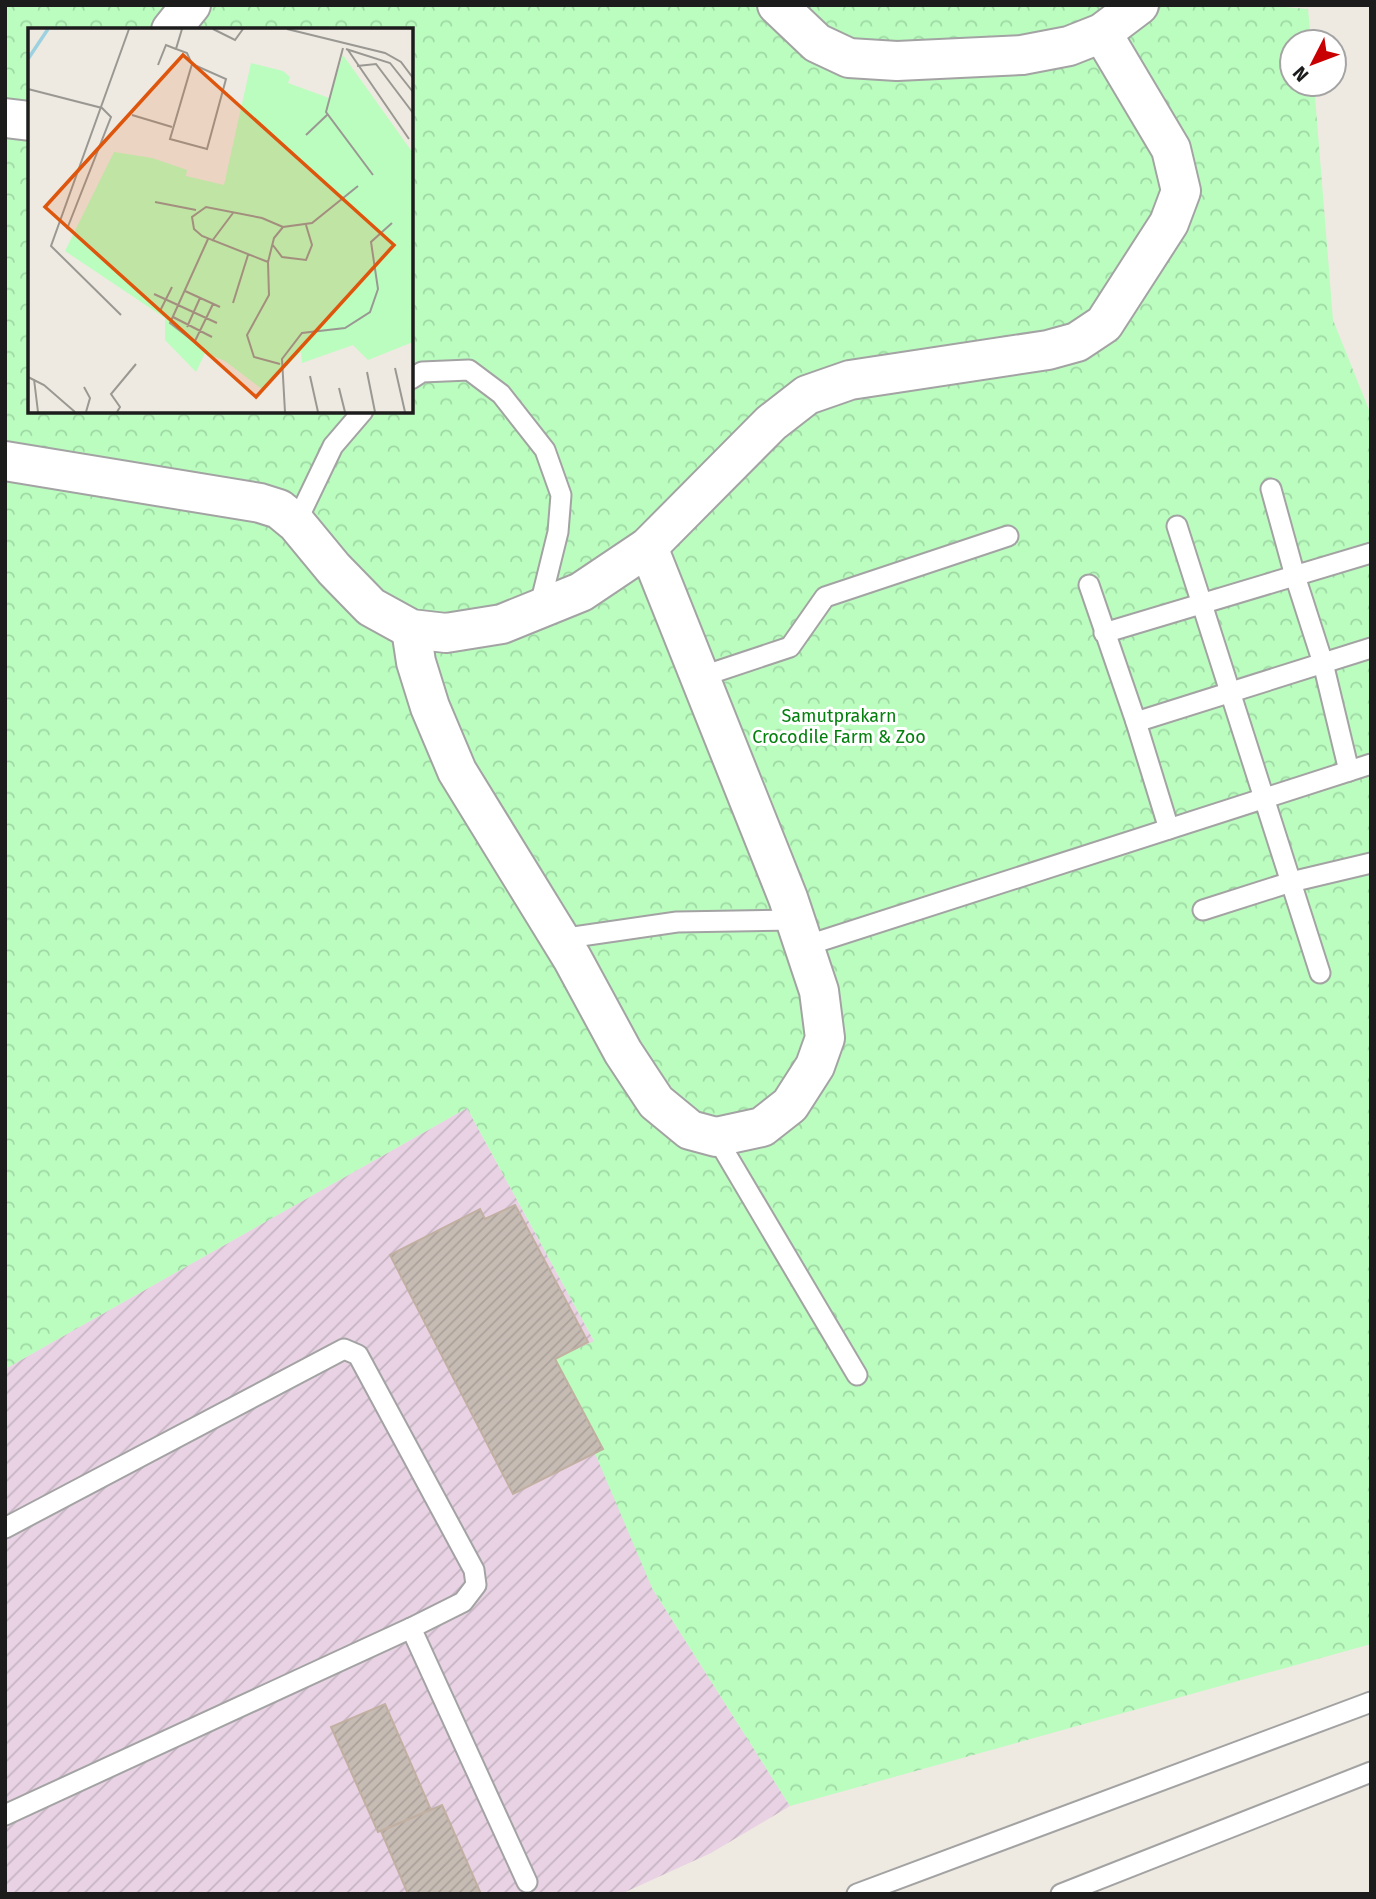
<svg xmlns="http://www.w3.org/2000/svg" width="1376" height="1899" font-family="'Fira Sans',sans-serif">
  <defs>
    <pattern id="industrial-furrows" width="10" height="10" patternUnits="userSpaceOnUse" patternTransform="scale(1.75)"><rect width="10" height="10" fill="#e8d2e4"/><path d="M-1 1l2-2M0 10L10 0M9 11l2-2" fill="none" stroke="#c6b4c3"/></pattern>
    <pattern id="park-crowns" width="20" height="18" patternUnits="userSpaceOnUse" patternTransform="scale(1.75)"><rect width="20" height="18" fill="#bafdbf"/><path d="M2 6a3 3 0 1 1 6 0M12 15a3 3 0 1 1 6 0" fill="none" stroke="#9fd8a4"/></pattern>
    <pattern id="building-hatch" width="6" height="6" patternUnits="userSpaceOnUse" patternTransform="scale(1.75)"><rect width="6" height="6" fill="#c6bcb4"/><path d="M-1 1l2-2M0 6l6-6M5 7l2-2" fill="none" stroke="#aaa19a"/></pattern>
  </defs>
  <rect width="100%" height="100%" fill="#eeeae1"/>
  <polygon fill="url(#industrial-furrows)" points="467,1108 594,1341 652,1588 790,1806 711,1853 621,1894 5,1894 5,1369"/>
  <path fill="url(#park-crowns)" fill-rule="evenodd" d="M5,5H1262L1308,9L1311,42H1292V84H1314L1333,320L1371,415V1644L790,1806L652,1588L555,1359L594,1341L467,1108L5,1369ZM30,30H411V411H30Z"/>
  <g fill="url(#building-hatch)" stroke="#c1b0a2" stroke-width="2">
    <polygon points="515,1205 588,1342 555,1359 603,1449 513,1494 390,1255 480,1209 485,1219"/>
    <polygon points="385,1704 431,1810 378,1832 331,1727"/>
    <polygon points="442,1805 481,1894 408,1894 381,1831"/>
  </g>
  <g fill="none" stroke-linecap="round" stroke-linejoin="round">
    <g stroke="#a3a3a3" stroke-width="23">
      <g id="lane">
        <polyline points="411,379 422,372 469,370 501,394 545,450 561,495 558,532 539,609"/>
        <polyline points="1271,489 1295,576 1323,663 1349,771"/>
        <polyline points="296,523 333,446 363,411"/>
        <polyline points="1177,526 1320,973"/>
        <polyline points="1089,585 1136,722 1169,829"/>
        <polyline points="1104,633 1371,553"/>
        <polyline points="700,677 790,647 825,597 1008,536"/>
        <polyline points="1136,722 1371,648"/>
        <polyline points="1203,910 1291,882 1371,863"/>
        <polyline points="560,939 677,922 795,920"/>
        <polyline points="805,946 1371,764"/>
        <polyline points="716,1137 857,1375"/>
        <polyline points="5,1528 344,1349 358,1355 474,1570 476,1585 463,1602 411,1628 5,1815"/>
        <polyline points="411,1628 527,1882"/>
        <polyline points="857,1894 1371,1702"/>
        <polyline points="1061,1894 1371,1772"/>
      </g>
    </g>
    <g stroke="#a3a3a3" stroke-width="42">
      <g id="street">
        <polyline points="777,5 817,43 849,58 897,61 1022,55 1069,46 1102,33 1139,5"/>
        <polyline points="171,30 191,5"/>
        <polyline points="5,118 30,121"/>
        <polyline points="5,461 260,503 279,509 296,523 334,569 371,607 411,629 446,633 502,624 581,592 648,547 771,423 807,395 850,380 1048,350 1077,342 1104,324 1169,223 1181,191 1171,149 1102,33"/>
        <polyline points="411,629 416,662 430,707 457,771 572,958 623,1052 656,1102 690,1130 716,1137 762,1127 790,1105 815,1066 825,1038 819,991 788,898 648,547"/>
      </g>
    </g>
    <use href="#lane" stroke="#fff" stroke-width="19"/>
    <use href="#street" stroke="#fff" stroke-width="38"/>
  </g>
  <g text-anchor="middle" stroke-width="6" stroke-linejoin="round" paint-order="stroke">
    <g font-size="18" fill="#04800e" stroke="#fff">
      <text x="839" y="722">Samutprakarn<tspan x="839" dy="21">Crocodile Farm &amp; Zoo</tspan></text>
    </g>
  </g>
  <g transform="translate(28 28)">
    <rect width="385" height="385" fill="#eeeae1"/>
    <path d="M315,27L385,125V314L340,332L325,317L274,335L273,324L234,361L197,333L177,325L168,344L137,312V290L37,223L86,124L124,130L159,142L158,148L196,157L223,35L255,43L262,49L260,55L301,70Z" fill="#bafdbf"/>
    <path fill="none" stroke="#9ed1e0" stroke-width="3.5" d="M0,31L20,1"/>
    <path fill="none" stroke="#9a9892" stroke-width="2" d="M154,1L148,21L159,25L164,36L142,111L179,121L198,51L164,36M185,1L207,12L215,1M259,1L357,25L373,34L385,50M315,20L298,84L345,147M318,21L362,35L385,64M320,22L381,111M130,37L138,17L148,21M329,38L348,36L385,85M0,61L74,80L83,89L39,201M104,87L144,99M278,107L299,87M127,174L168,182M184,213L205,185M244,216L254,229L278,232L284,217L278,197M240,234L174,208L166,201L164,189L178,179L234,190L255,199M157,263L192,279M126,266L189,295M205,275L220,227M132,283L144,259M93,287L23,218L101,1M145,289L184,309M159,299L172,270M166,315L185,276M179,324L142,295L180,211M252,336L226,329L219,307L241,267L240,234L246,210L255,199L284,195L330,158M367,340L377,384M339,344L347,384M282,348L290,384M0,349L16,357L47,384M6,351L10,384M56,359L62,370L58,384M311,360L317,384M89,384L92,379L83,366L108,336M257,384L254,331L274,305L317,300L342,284L350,261L343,214L364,195"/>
    <path fill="#de560d" fill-opacity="0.15" stroke="#de560d" stroke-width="3.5" d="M155,27L366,217L228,369L17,179Z"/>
    <rect width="385" height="385" fill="none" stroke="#1c1c1c" stroke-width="3.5"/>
  </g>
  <rect width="1376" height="1899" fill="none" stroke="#1c1c1c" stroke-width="14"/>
  <g transform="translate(1313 63) rotate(228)"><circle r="33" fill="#ffffff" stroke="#a4a4a4" stroke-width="2"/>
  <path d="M0-5L12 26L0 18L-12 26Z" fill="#c80001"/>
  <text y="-10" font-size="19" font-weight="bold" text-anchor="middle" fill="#1c1c1c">N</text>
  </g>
</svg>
